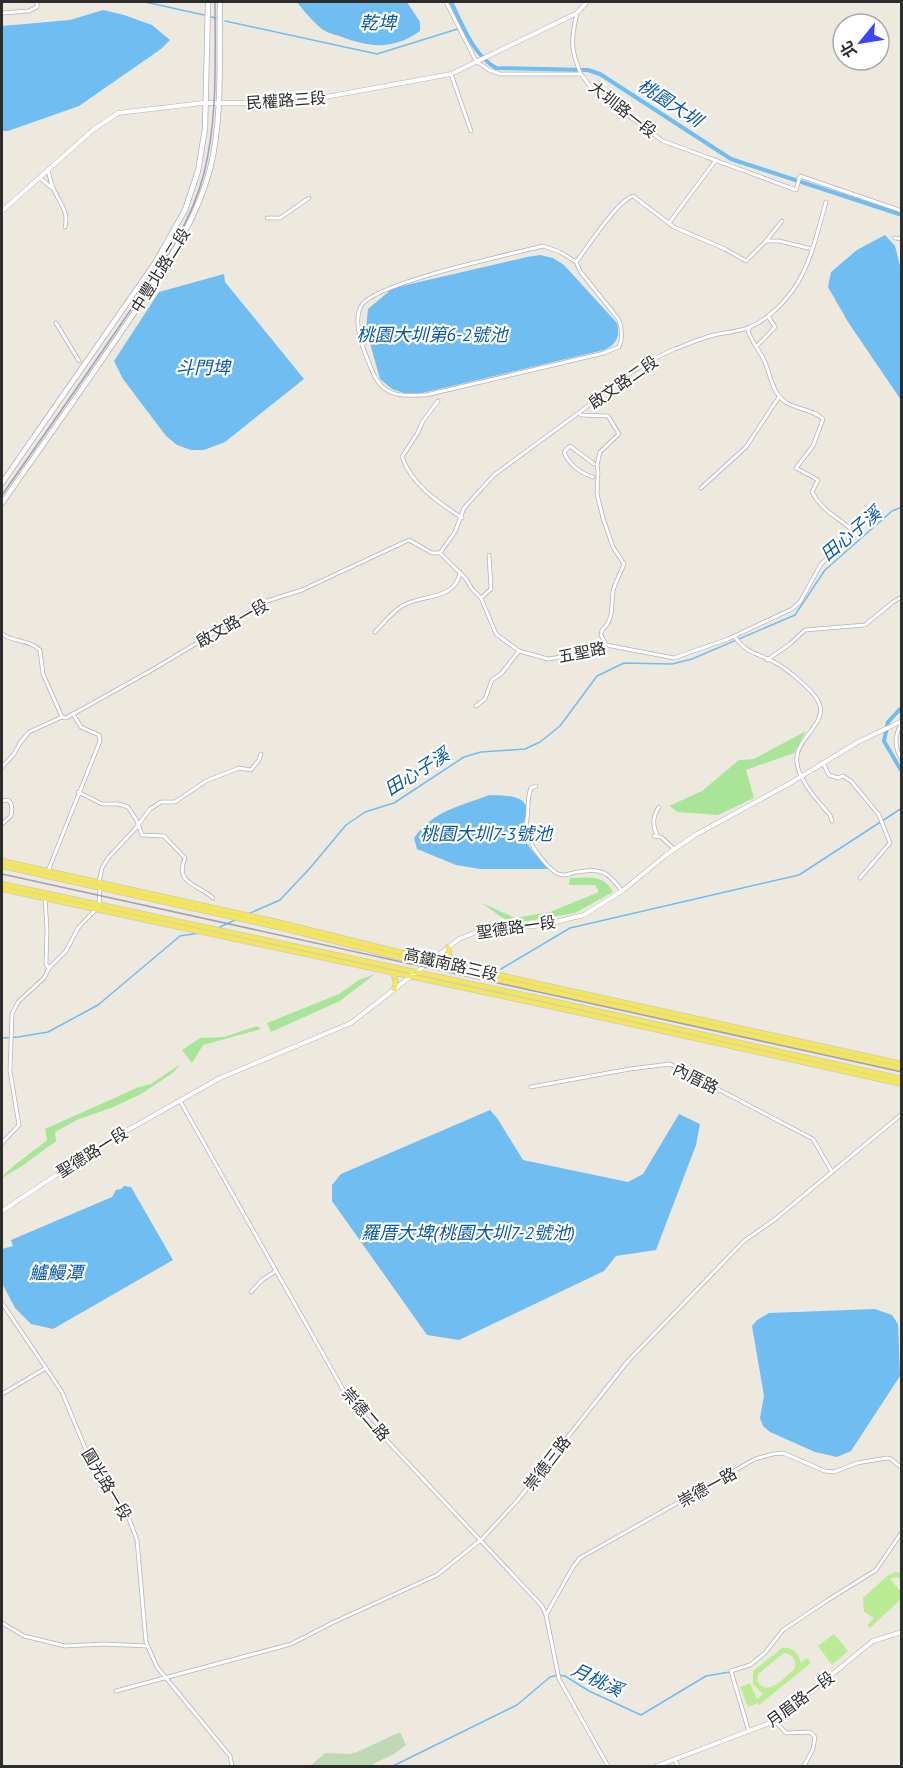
<svg xmlns="http://www.w3.org/2000/svg" width="903" height="1768" font-family="'PT Sans','Noto Sans TC',sans-serif">
  <rect width="100%" height="100%" fill="#eee9de"/>
  <g fill="#a9e599">
    <polygon points="806,731 794,753 746,770 754,798 718,815 678,812 669,806 702,791 739,760 754,759"/>
    <path d="M570,878C589,878 603,874 613,892L575,913L515,923L501,917L482,903L515,918L550,912L599,892L595,885H569Z"/>
    <polygon points="375,974 340,1001 271,1032 267,1023 339,994 359,980"/>
    <polygon points="257,1026 261,1029 203,1045 192,1063 182,1050 200,1038 224,1037"/>
    <path d="M179,1065L174,1072L141,1094L111,1108L79,1119L55,1132L56,1141L22,1166L2,1178C6,1170 38,1148 47,1140L45,1129L139,1087L151,1084Z"/>
  </g>
  <polygon fill="#c1d8b5" points="400,1732 406,1745 394,1754 369,1766 310,1766 325,1753 349,1754 357,1752"/>
  <g fill="#bbec95" fill-rule="evenodd">
    <polygon points="895,1572 901,1573 901,1579 896,1577 890,1579 901,1592 901,1599 870,1628 867,1625 874,1618 864,1612 863,1598 887,1576"/>
    <polygon points="834,1634 848,1651 832,1665 818,1646"/>
    <path d="M782,1648C792,1646 799,1653 801,1663L807,1658L811,1663L759,1705L758,1703L748,1707L740,1687L750,1683L757,1699L763,1694L753,1684V1671ZM784,1653C792,1654 798,1661 794,1669C784,1678 766,1699 757,1680L758,1674Z"/>
  </g>
  <g fill="#6fbdf1">
    <path d="M297,2H407L420,22V31C392,51 369,47 339,36C334,34 327,33 322,29C313,22 304,11 297,2Z"/>
    <polygon points="103,10 124,15 152,25 170,40 161,49 79,106 8,131 2,131 2,26 70,20"/>
    <polygon points="885,235 895,246 901,270 901,400 848,322 828,287 831,272 857,250"/>
    <path d="M540,255L553,258L564,265L617,323C620,337 617,344 604,350L422,393H404L392,389L380,379L366,329L368,309L393,288L527,257Z"/>
    <polygon points="224,274 225,282 304,379 225,442 204,450 191,450 177,445 166,436 123,379 114,361 159,292"/>
    <path d="M489,795C501,796 529,793 527,813C526,820 519,827 522,835C526,845 541,860 548,869H480L456,865L417,849L414,838C434,810 459,807 489,795Z"/>
    <polygon points="490,1110 497,1118 523,1160 628,1182 643,1174 679,1114 700,1124 696,1145 656,1250 616,1256 604,1271 459,1340 427,1335 332,1201 332,1185 341,1174"/>
    <polygon points="124,1186 131,1187 173,1260 53,1329 31,1324 15,1308 2,1283 2,1249 13,1246 11,1240 112,1197 116,1190 121,1189"/>
    <polygon points="875,1309 892,1315 898,1324 900,1376 851,1451 837,1457 815,1452 770,1432 763,1426 760,1418 764,1396 752,1326 757,1320 769,1313"/>
  </g>
  <g fill="none" stroke-linecap="round" stroke-linejoin="round">
    <g stroke="#6fbdf1" stroke-width="1.5">
      <polyline points="145,2 204,15"/>
      <polyline points="211,17 216,18"/>
      <polyline points="225,21 377,54 464,27"/>
      <polyline points="248,914 280,900 310,868 346,825 365,812 394,803 464,757 481,752 525,749 540,742 560,726 597,676 624,663 672,664 692,659 795,615 825,570 892,511 902,507"/>
      <polyline points="218,928 235,920"/>
      <polyline points="501,969 570,928 799,875 902,808"/>
      <polyline points="2,1038 18,1037 48,1032 98,1005 180,936 199,933"/>
      <polyline points="393,1766 517,1705 550,1677 558,1675 565,1676 589,1691 641,1715 706,1676 730,1672"/>
    </g>
    <g stroke="#6fbdf1" stroke-width="4">
      <path d="M451,2C462,24 473,55 496,68L588,70L600,74L731,159L902,215"/>
      <polyline points="902,707 888,722 884,741 902,772"/>
    </g>
    <g stroke="#b2b2bf" stroke-width="4.5">
      <g id="minor">
        <polyline points="446,2 476,61 489,70 500,74 581,74 592,89 663,141 796,190 800,176 902,211"/>
        <polyline points="2,13 29,11 37,7 37,2"/>
        <path d="M577,13C571,39 570,49 581,74"/>
        <polyline points="451,74 471,131"/>
        <path d="M48,171C50,177 51,184 54,190C60,204 69,211 65,227"/>
        <polyline points="40,178 52,188"/>
        <polyline points="267,218 280,218 309,198"/>
        <polyline points="669,223 716,160"/>
        <polyline points="895,238 902,239"/>
        <polyline points="766,241 782,221"/>
        <path d="M576,262L560,252L543,246C512,254 374,283 361,306C352,325 364,351 371,368C382,397 398,396 426,395L604,353L619,347C623,338 622,329 619,320L580,271L576,262C588,247 617,201 633,196L674,227L725,249L746,261L766,241H779L812,249"/>
        <polyline points="56,323 79,361"/>
        <polyline points="757,346 775,327 768,316"/>
        <path d="M438,401L423,421L417,434L402,457C412,485 438,502 462,518"/>
        <path d="M579,413L581,415L608,416L619,434L600,452L597,465L598,472L597,494L603,518L613,547L624,564C621,573 615,582 613,591C611,606 614,620 602,630L601,635L606,645"/>
        <path d="M593,477C582,474 568,464 564,452L570,446L594,464"/>
        <polyline points="701,488 746,447 779,397"/>
        <path d="M440,553L466,579L472,589L481,598L496,634L519,651L548,659L587,653L606,645L674,658L728,639L792,609L800,602L821,564L856,534C841,518 823,513 812,492L818,480L796,468L813,446L823,419C814,410 800,410 789,404C772,396 771,375 764,360C759,350 752,342 748,331L750,327"/>
        <path d="M440,553L455,532L464,508L494,475L588,406C606,386 650,359 675,349C688,344 701,338 714,335C726,332 739,332 750,327C769,319 786,301 797,284C812,259 818,230 826,202"/>
        <polyline points="481,598 491,589 489,555"/>
        <path d="M375,632C383,624 392,612 402,606C421,594 456,601 460,572"/>
        <path d="M2,634C15,643 28,639 40,650L43,674L62,717"/>
        <path d="M734,636C749,656 757,652 776,663C787,669 810,688 817,699C831,721 799,736 797,756C794,776 818,801 830,815L832,821"/>
        <polyline points="767,660 790,644 805,630 865,625 893,602 902,597"/>
        <polyline points="476,706 485,699 492,680 501,674 519,651"/>
        <path d="M902,723C894,736 894,746 902,760"/>
        <polyline points="823,763 829,775 838,778 843,776 851,781 879,815 890,843 860,878"/>
        <polyline points="2,767 14,754 20,743 29,732 62,717 66,718 152,670 267,601 302,590 409,540 432,553 440,553"/>
        <path d="M536,786L531,788C525,802 531,816 524,830C529,842 550,876 564,875C568,875 574,872 578,872C601,867 609,873 622,891"/>
        <path d="M78,792L102,804H118L128,807L137,821L142,835L164,836L185,858C174,884 198,884 213,898"/>
        <path d="M2,801L8,800C13,804 12,810 11,816L2,824"/>
        <path d="M657,835C652,824 653,816 659,807"/>
        <polyline points="654,836 661,837 674,849"/>
        <polyline points="48,871 100,741 99,735 81,727 73,714"/>
        <polyline points="99,882 102,868 108,858 136,828 150,809 161,802 175,802 206,781 239,768 251,770 259,760 261,754"/>
        <polyline points="45,899 47,929 46,964 49,968"/>
        <polyline points="531,1087 630,1069 670,1064 813,1139 832,1172"/>
        <polyline points="180,1101 349,1400 542,1606 546,1615 559,1679 608,1766"/>
        <polyline points="2,1143 19,1125 10,1071 12,1014 18,1002 44,978 49,968 66,951 78,928 99,906 100,888"/>
        <polyline points="251,1292 262,1280 276,1271"/>
        <polyline points="2,1303 62,1392 90,1460 126,1511 137,1540 146,1642 157,1667 230,1756 232,1766"/>
        <polyline points="2,1394 46,1368"/>
        <polyline points="546,1615 573,1567 580,1558 755,1459 773,1454 783,1453 825,1471 834,1472 857,1463 887,1458 891,1459 902,1468"/>
        <polyline points="2,1623 24,1636 65,1646 104,1644 147,1646"/>
        <polyline points="731,1671 750,1665 765,1653 783,1630 828,1600 876,1570 902,1532"/>
        <polyline points="731,1671 749,1732"/>
        <polyline points="116,1691 291,1644 334,1622 437,1575 482,1539 517,1501 628,1361 744,1241 774,1220 902,1114"/>
        <polyline points="775,1721 786,1733 810,1732 815,1737 813,1749 804,1766"/>
        <polyline points="675,1760 678,1766"/>
      </g>
    </g>
    <g stroke="#b2b2bf" stroke-width="5">
      <g id="tertiary">
        <polyline points="2,211 94,129 118,113 203,103 282,103 304,101 451,74 577,13 587,2"/>
        <polyline points="2,1211 103,1144 220,1078 351,1023 459,939 479,931 543,925 584,915 622,891 666,855 695,835 787,785 858,742 902,721"/>
        <polyline points="657,1766 775,1721 873,1641 902,1632"/>
      </g>
    </g>
    <g stroke="#b2b2bf" stroke-width="6">
      <g id="secondary">
        <polyline points="2,483 155,263 185,210 198,171 205,129 208,2"/>
        <path d="M2,503C46,440 91,377 134,313C164,267 196,223 210,169C223,119 219,53 220,2"/>
      </g>
    </g>
    <g stroke="#c8c8c8" stroke-width="6">
      <g id="primary">
        <polyline points="2,861 277,922 431,960 902,1064"/>
        <polyline points="2,866 278,927 426,964 902,1069"/>
        <polyline points="2,884 552,1001 902,1079"/>
        <polyline points="2,889 572,1011 902,1084"/>
        <polyline points="448,947 450,959 453,964"/>
        <polyline points="392,973 394,975 396,983 394,989"/>
      </g>
    </g>
    <use href="#minor" stroke="#fff" stroke-width="3"/>
    <use href="#tertiary" stroke="#fff" stroke-width="4"/>
    <use href="#secondary" stroke="#fff" stroke-width="4.5"/>
    <use href="#primary" stroke="#f3e55d" stroke-width="4.5"/>
    <g stroke="#a0a0b6" stroke-width="1.5">
      <path d="M2,495C42,438 82,381 121,324C153,277 190,229 204,173C218,118 215,58 215,2"/>
      <polyline points="2,874 902,1072"/>
    </g>
  </g>
  <g text-anchor="middle" stroke-width="4.5" stroke-linejoin="round" paint-order="stroke">
    <g font-size="16" fill="#2c2c2c" stroke="#fff">
      <text transform="translate(286 100) rotate(-4)" y="6">民權路三段</text>
      <text transform="translate(623 109) rotate(38)" y="6">大圳路一段</text>
      <text transform="translate(160 270) rotate(-58)" y="6">中豐北路二段</text>
      <text transform="translate(623 382) rotate(-35)" y="6">啟文路二段</text>
      <text transform="translate(232 623) rotate(-30)" y="6">啟文路一段</text>
      <text transform="translate(582 652) rotate(-11)" y="6">五聖路</text>
      <text transform="translate(516 927) rotate(-8)" y="6">聖德路一段</text>
      <text transform="translate(451 964) rotate(13)" y="6">高鐵南路三段</text>
      <text transform="translate(696 1078) rotate(26)" y="6">內厝路</text>
      <text transform="translate(92 1152) rotate(-32)" y="6">聖德路一段</text>
      <text transform="translate(366 1414) rotate(50)" y="6">崇德二路</text>
      <text transform="translate(547 1463) rotate(-52)" y="6">崇德三路</text>
      <text transform="translate(107 1484) rotate(59)" y="6">圓光路一段</text>
      <text transform="translate(707 1487) rotate(-29)" y="6">崇德一路</text>
      <text transform="translate(800 1699) rotate(-37)" y="6">月眉路一段</text>
    </g>
    <g font-size="18" font-style="italic" fill="#0b59a0" stroke="#fff">
      <text x="378" y="29">乾埤</text>
      <text transform="translate(670 103) rotate(33)" y="6">桃園大圳</text>
      <text x="432" y="341">桃園大圳第6-2號池</text>
      <text x="203" y="374">斗門埤</text>
      <text transform="translate(851 534) rotate(-40)" y="6">田心子溪</text>
      <text transform="translate(417 772) rotate(-32)" y="6">田心子溪</text>
      <text x="486" y="840">桃園大圳7-3號池</text>
      <text x="468" y="1239">羅厝大埤(桃園大圳7-2號池)</text>
      <text x="56" y="1279">鱸鰻潭</text>
      <text transform="translate(597 1680) rotate(25)" y="6">月桃溪</text>
    </g>
  </g>
  <rect width="903" height="1768" fill="none" stroke="#2c2c2c" stroke-width="6"/>
  <g transform="translate(861 42) rotate(240)"><circle r="28" fill="#ffffff" stroke="#ababab" stroke-width="1.5"/>
  <path d="M0-4.5L10 22L0 15L-10 22Z" fill="#3b45fd"/>
  <text y="-9" font-size="16" font-weight="bold" text-anchor="middle" fill="#2c2c2c">北</text>
  </g>
</svg>
